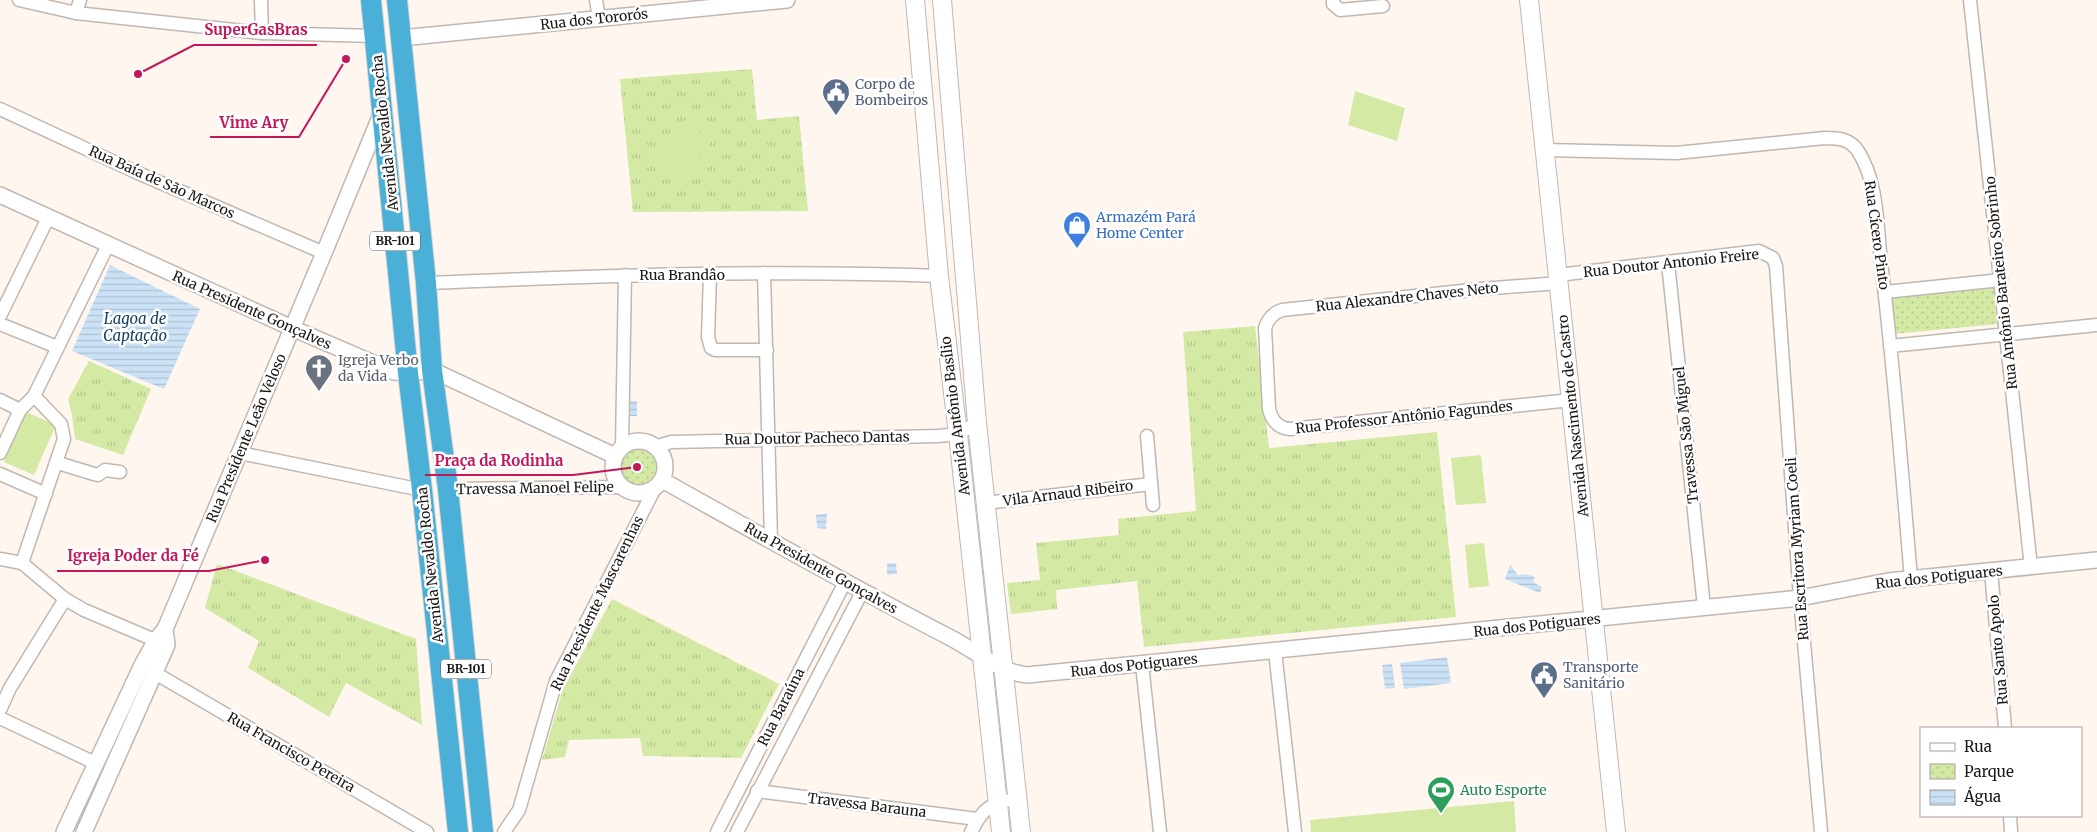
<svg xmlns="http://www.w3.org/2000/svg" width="2097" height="832" font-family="Merriweather,serif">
  <defs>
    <pattern id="grass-tufts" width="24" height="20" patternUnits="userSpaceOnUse" patternTransform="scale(1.25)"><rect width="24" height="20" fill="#d3e9a4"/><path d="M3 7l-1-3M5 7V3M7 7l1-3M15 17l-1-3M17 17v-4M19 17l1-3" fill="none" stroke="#b5c78c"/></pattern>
    <pattern id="park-dots" width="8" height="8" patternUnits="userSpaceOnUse" patternTransform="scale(1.25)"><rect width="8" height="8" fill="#d3e9a4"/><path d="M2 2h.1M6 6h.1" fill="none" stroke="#b5c78c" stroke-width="1.8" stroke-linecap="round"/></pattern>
    <pattern id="water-rules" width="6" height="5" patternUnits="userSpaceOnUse" patternTransform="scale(1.25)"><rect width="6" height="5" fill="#cbe2f6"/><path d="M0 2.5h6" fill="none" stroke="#aec1d2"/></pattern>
  </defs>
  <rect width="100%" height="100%" fill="#fff6ef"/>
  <g fill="url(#grass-tufts)">
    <polygon points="752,69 757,120 799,116 808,211 633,212 620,79"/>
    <polygon points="1255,326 1269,448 1437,432 1456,617 1144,647 1137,581 1056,590 1057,609 1011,614 1007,583 1040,580 1036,543 1119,535 1118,519 1196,511 1183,332"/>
    <polygon points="89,361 151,389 123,455 75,439 72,415 68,399"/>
    <polygon points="217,564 416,639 422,725 346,683 329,717 248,668 259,641 205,608"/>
    <polygon points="612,599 779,684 741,758 643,756 640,738 569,740 565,757 542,760 563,689"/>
  </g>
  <g fill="url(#park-dots)">
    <polygon points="1993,284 1997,324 1894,334 1889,293"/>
    <circle cx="637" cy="466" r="19"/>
  </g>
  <g fill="#d3e9a4">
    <polygon points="1355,91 1405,108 1397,141 1348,125"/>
    <polygon points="686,121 712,141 681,181 653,161"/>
    <polygon points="26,412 56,425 34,475 4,462"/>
    <polygon points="1481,455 1486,503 1456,505 1451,458"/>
    <polygon points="1484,543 1489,586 1469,588 1465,545"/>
    <polygon points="1514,801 1516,832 1311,832 1310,820"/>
  </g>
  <g fill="url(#water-rules)">
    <polygon points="110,265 200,309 164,389 72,351"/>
    <polygon points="629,401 637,401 637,416 628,416"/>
    <polygon points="827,513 826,529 817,528 816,515"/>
    <polygon points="887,563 896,563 897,574 887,575"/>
    <polygon points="1510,565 1518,575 1526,574 1535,577 1533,582 1542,587 1540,593 1505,579"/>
    <polygon points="1447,657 1451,683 1404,689 1400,663"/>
    <polygon points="1392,664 1395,688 1385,689 1382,665"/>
  </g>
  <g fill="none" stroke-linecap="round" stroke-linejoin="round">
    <g stroke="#c0b7b1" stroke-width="15">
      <g id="minor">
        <polyline points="19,0 76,13 262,33 376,36"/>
        <polyline points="261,0 262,33"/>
        <polyline points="596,0 599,18"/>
        <polyline points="1333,0 1333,4 1340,10 1383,6"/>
        <polyline points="1970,0 2031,567"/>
        <polyline points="76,13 80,0"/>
        <polyline points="0,109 138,173 324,253"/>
        <path d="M1545,150L1676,153L1825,138C1839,138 1850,139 1858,151C1878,182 1877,226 1881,262C1894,367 1902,473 1911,579"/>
        <polyline points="1668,263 1704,607"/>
        <polyline points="764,273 771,540"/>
        <polyline points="710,275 708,337 711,348 715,350 767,350"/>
        <polyline points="1558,275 1759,251 1773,258 1776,266 1800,598 1821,832"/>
        <path d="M426,283C597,276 768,269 939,276"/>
        <path d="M1559,283L1481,289L1282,310C1273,313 1268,319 1265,328L1269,409C1272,421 1278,428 1290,429L1571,400"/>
        <polyline points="1885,292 2001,280"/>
        <polyline points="1,314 48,218"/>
        <polyline points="0,324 57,347"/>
        <polyline points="1890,346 2097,325"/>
        <polyline points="0,400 20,410"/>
        <polyline points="1147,436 1153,505"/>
        <polyline points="622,447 625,275"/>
        <polyline points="655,447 671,442 938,436 958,434 977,423"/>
        <polyline points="0,453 20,410 34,396 108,245"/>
        <polyline points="240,453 422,490"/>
        <polyline points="58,463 94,474 98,475 105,470 120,472"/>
        <polyline points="0,474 46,494"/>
        <polyline points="448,489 622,487"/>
        <polyline points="985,503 1151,484"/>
        <polyline points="0,559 22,563 65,599 84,610 164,644"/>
        <polyline points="22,563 64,439 61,424 34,396"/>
        <polyline points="1991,571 2005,728"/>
        <polyline points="1275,651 1295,832"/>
        <polyline points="1142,664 1160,832"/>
        <polyline points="155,673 427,832"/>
        <polyline points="0,710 10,688 65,599"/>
        <polyline points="0,718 95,763"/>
        <polyline points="757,791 977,819"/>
        <polyline points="2010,816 2011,832"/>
        <polyline points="504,832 519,810 556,681 655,488"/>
        <polyline points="717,832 845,582"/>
        <polyline points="737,832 862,592"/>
        <path d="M971,832C984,806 990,805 1017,798"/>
      </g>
    </g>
    <g stroke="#c0b7b1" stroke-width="18">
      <g id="tertiary">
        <polyline points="401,38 787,0"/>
        <polyline points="0,195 292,328 394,372 408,373 432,370 615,456"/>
        <circle cx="639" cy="467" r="26"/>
        <path d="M662,480C757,533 852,587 949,637C975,650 998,672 1027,675L1800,598L1888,581L2097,560"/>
        <polyline points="64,832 142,665 156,640 165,629 324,253 382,112"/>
        <polyline points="84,832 167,645 165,629"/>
      </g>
    </g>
    <g stroke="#c0b7b1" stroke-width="20">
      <g id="secondary">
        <polyline points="915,0 939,276 958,434 1001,832"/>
        <polyline points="942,0 977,423 1021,832"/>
        <polyline points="1529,0 1616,832"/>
      </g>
    </g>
    <g stroke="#d6d5d5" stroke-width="22">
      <g id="trunk">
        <polyline points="371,0 408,373 422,490 458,832"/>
        <polyline points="397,0 426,283 432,370 448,489 483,832"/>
      </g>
    </g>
    <use href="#minor" stroke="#fff" stroke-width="12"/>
    <use href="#tertiary" stroke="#fff" stroke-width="15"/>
    <use href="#secondary" stroke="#fff" stroke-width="18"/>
    <use href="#trunk" stroke="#4ab0d7" stroke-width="20"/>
  </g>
  <defs>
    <g id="civic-pin" transform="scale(1.4375)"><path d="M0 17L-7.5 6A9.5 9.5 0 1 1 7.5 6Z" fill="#5c6f8a" stroke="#fff"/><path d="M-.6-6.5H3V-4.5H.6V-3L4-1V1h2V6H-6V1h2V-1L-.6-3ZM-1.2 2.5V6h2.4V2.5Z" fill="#fff"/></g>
    <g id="shop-pin" transform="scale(1.4375)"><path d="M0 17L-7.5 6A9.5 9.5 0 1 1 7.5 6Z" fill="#3f7fe0" stroke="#fff"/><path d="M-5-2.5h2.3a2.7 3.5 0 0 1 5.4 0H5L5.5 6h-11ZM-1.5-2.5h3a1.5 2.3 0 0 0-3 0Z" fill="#fff"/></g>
    <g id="church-pin" transform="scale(1.4375)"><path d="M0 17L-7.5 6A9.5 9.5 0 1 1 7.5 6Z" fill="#6b7280" stroke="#fff"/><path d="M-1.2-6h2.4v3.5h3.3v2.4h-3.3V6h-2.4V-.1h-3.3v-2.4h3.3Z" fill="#fff"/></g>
    <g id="stadium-pin" transform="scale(1.4375)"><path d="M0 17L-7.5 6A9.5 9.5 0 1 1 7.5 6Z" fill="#2e9e5b" stroke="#fff"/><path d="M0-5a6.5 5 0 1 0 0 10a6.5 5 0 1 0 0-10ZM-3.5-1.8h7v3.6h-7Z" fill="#fff"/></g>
  </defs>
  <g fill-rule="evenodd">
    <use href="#civic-pin" x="836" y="92"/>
    <use href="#shop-pin" x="1077" y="225"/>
    <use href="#church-pin" x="319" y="368"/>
    <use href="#civic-pin" x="1544" y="675"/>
    <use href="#stadium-pin" x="1441" y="790"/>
  </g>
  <g text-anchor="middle" stroke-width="5" stroke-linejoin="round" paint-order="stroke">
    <g fill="#fff" stroke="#5f5d5b" stroke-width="1">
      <rect x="370" y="231.5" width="50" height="19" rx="4"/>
      <rect x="441" y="659.5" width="50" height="19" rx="4"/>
    </g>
    <g font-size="12" font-weight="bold" fill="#1a1715">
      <text x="395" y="245">BR-101</text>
      <text x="466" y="673">BR-101</text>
    </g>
    <g font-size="14" fill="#1a1715" stroke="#fff">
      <text transform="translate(594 19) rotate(-6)" y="5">Rua dos Tororós</text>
      <text transform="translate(385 133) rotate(-96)" y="5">Avenida Nevaldo Rocha</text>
      <text transform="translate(162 182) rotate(24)" y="5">Rua Baía de São Marcos</text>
      <text transform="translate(1877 235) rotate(82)" y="5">Rua Cícero Pinto</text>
      <text transform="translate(1671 263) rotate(-6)" y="5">Rua Doutor Antonio Freire</text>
      <text x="682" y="280">Rua Brandâo</text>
      <text transform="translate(2001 283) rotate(-96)" y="5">Rua Antônio Barateiro Sobrinho</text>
      <text transform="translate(1407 297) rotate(-6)" y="5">Rua Alexandre Chaves Neto</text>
      <text transform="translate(252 310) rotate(24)" y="5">Rua Presidente Gonçalves</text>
      <text transform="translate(955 416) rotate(-97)" y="5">Avenida Antônio Basílio</text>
      <text transform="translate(1573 416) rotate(-96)" y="5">Avenida Nascimento de Castro</text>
      <text transform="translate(1404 417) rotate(-6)" y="5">Rua Professor Antônio Fagundes</text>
      <text transform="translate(1686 435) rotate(-96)" y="5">Travessa São Miguel</text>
      <text transform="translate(246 438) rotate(-67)" y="5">Rua Presidente Leão Veloso</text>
      <text transform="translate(817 438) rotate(-1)" y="5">Rua Doutor Pacheco Dantas</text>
      <text transform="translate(535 488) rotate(-1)" y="5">Travessa Manoel Felipe</text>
      <text transform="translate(1068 493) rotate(-7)" y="5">Vila Arnaud Ribeiro</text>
      <text transform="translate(1797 549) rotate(-94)" y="5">Rua Escritora Myriam Coeli</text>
      <text transform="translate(430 565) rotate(-96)" y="5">Avenida Nevaldo Rocha</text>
      <text transform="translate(821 568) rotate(29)" y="5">Rua Presidente Gonçalves</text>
      <text transform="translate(1939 577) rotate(-6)" y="5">Rua dos Potiguares</text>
      <text transform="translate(597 603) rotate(-64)" y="5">Rua Presidente Mascarenhas</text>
      <text transform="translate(1537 625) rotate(-6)" y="5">Rua dos Potiguares</text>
      <text transform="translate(1998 650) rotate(-95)" y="5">Rua Santo Apolo</text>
      <text transform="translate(1134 665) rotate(-6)" y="5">Rua dos Potiguares</text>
      <text transform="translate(781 707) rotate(-63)" y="5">Rua Baraúna</text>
      <text transform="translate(291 752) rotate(30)" y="5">Rua Francisco Pereira</text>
      <text transform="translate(867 805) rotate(7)" y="5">Travessa Barauna</text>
    </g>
    <g font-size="14" fill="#4e5e75" stroke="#fff" text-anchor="start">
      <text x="855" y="89">Corpo de<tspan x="855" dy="16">Bombeiros</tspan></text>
      <text x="1563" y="672">Transporte<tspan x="1563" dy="16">Sanitário</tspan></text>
    </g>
    <g font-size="14" fill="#366cbe" stroke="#fff" text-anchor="start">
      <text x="1096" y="222">Armazém Pará<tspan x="1096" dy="16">Home Center</tspan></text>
    </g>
    <g font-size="14" fill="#5b616d" stroke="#fff" text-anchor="start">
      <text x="338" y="365">Igreja Verbo<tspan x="338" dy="16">da Vida</tspan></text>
    </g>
    <g font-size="14" fill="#27864d" stroke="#fff" text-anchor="start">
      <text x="1460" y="795">Auto Esporte</text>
    </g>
    <g font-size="15" font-style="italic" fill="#164162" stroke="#fff">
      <text x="135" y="324">Lagoa de<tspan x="135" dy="17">Captação</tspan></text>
    </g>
  </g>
  <path fill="none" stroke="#c2185b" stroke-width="2" d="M138 74L194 45H317M346 59L299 137H210M637 467L573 475H425M265 560L209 571H57"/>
  <g fill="#c2185b" stroke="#fff" stroke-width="2">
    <circle cx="138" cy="74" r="5"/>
    <circle cx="346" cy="59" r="5"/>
    <circle cx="637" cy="467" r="5"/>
    <circle cx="265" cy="560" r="5"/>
  </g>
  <g font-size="15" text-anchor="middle" font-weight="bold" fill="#c2185b" stroke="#fff" stroke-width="5" stroke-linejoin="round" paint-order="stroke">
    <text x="256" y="35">SuperGasBras</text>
    <text x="254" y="128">Vime Ary</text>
    <text x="499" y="466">Praça da Rodinha</text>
    <text x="133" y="561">Igreja Poder da Fé</text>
  </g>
  <rect x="1920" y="727" width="162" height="90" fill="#ffffff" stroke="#a3a2a1"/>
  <rect x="1930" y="743" width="25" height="8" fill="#ffffff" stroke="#a3a2a1"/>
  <text x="1964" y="752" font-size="15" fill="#1a1715">Rua</text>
  <rect x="1930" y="764" width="25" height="15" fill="url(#park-dots)" stroke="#a3a2a1"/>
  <text x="1964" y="777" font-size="15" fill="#1a1715">Parque</text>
  <rect x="1930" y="790" width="25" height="15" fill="url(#water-rules)" stroke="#a3a2a1"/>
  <text x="1964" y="802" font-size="15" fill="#1a1715">Água</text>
</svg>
